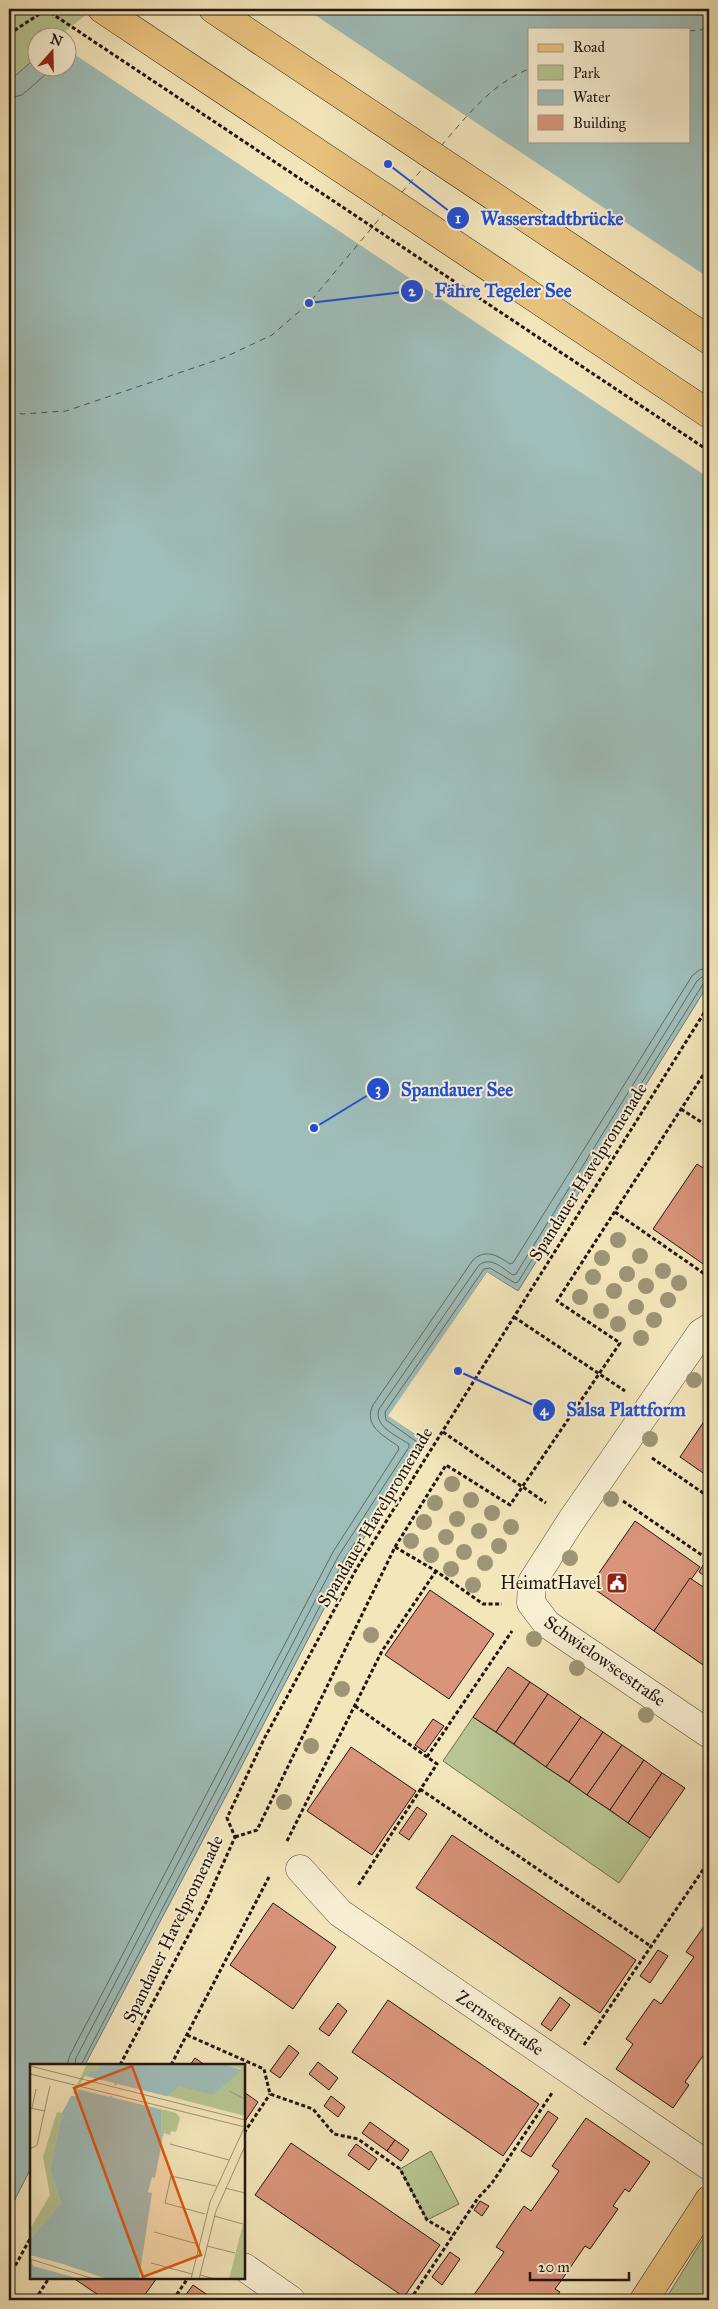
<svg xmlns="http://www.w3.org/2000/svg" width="718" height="2309" font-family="'IM FELL Great Primer',serif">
  <rect width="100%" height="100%" fill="#f4e6bb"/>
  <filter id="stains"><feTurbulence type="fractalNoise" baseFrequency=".004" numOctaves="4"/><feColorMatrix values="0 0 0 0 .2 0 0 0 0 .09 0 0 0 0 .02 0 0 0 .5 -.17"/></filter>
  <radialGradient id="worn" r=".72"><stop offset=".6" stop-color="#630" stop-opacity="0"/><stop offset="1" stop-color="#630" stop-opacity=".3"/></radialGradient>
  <g fill="#b7c693" stroke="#6c6e50">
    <polygon points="23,9 97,9 62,37 38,38 37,57 9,81 9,21"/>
    <polygon points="473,1717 650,1838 619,1883 443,1761"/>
    <polygon points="431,2151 459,2204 427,2220 400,2169"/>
    <polygon points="709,2229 709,2300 665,2300"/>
  </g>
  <path fill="#9fbdb9" stroke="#6d7a75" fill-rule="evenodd" d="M97,9H709V983L518,1291L487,1272L389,1416L426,1442L349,1561L85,2065H31V2168L9,2211V81L37,57L38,68H68V38ZM529,29H689V141H529Z"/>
  <g fill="#f4e6bb">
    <polygon points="93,9 306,9 709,278 709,478 68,50 68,38 59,38 60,36"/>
    <polygon points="487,1272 520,1293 517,1294 488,1275 392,1415 428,1440 428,1443 388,1416"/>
  </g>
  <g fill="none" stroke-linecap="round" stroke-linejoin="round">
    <g stroke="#606964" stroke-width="1">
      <polyline points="9,98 22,95 53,68"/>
      <path d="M67,2065L70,2055L333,1552L399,1449L398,1446C384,1436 363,1426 373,1405L473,1260C486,1248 498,1256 510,1264L513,1263L692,976L699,970L709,968"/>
      <path d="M75,2065L76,2058L339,1555L409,1447V1444C397,1436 373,1426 379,1409L479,1265C491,1256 502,1268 513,1275L516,1274L697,981L702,977L709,975"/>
      <polyline points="81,2065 345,1558 418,1445 417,1442 386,1420 385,1412 484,1269 490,1268 515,1283 518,1282 703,984 709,982"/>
    </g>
    <g stroke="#4d504a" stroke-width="1" stroke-dasharray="6 5" stroke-linecap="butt">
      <polyline points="689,31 709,29"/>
      <path d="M441,146C467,116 491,84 529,69"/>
      <polyline points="402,192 424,167"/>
      <polyline points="9,410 22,414 66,411 223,358 272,335 309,303 385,212"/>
    </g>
  </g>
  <g fill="#d9947b" stroke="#21150e">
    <polygon points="697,1164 709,1172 709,1268 653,1229"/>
    <polygon points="709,1414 709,1477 680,1457"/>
    <polygon points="635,1521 700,1567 654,1631 590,1586"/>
    <polygon points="705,1562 709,1565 709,1579 699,1572"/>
    <polygon points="690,1578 709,1591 709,1669 654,1631"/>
    <polygon points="430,1590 494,1634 449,1699 385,1655"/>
    <polygon points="508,1667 530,1682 496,1732 473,1717"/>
    <polygon points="530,1682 548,1694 514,1744 496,1732"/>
    <polygon points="548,1694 581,1717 546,1767 514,1744"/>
    <polygon points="581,1717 603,1732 569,1782 546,1767"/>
    <polygon points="433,1719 444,1726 425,1752 415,1745"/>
    <polygon points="603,1732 622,1745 587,1795 569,1782"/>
    <polygon points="622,1745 644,1760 610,1810 587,1795"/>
    <polygon points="351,1747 416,1791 372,1855 307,1811"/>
    <polygon points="644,1760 662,1773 628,1823 610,1810"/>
    <polygon points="662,1773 685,1788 650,1838 628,1823"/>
    <polygon points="417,1807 427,1814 409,1840 399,1833"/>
    <polygon points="452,1835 636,1960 600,2013 416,1888"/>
    <polygon points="273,1903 336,1947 293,2009 230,1965"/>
    <polygon points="709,1919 709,2047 685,2082 689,2085 673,2108 616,2069 633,2044 626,2039 654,1999 661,2004 694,1957 686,1952"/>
    <polygon points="658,1950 668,1956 650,1983 640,1976"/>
    <polygon points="560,1997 570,2005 551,2031 541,2024"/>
    <polygon points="388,2000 539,2104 503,2156 352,2052"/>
    <polygon points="338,2003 347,2011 329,2036 319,2029"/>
    <polygon points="289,2045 299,2053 280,2078 270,2071"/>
    <polygon points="195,2058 205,2065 190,2065"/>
    <polygon points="318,2062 338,2078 329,2090 309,2074"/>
    <polygon points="244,2092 258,2102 244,2123"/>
    <polygon points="331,2096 345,2107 338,2117 324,2106"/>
    <polygon points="548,2111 558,2118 531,2157 521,2151"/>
    <polygon points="586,2118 650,2162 629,2192 625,2189 613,2206 618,2209 590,2249 585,2246 563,2278 555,2289 560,2292 554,2300 459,2300 464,2294 471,2299 504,2252 496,2247 524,2206 531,2211 559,2171 552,2166"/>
    <polygon points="370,2122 395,2140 387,2151 362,2133"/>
    <polygon points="395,2140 409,2150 401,2161 387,2151"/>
    <polygon points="291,2143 440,2245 404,2297 255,2195"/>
    <polygon points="356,2144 377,2159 369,2170 348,2155"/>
    <polygon points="480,2201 489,2206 482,2216 474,2210"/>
    <polygon points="450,2252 460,2259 442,2285 432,2277"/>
    <polygon points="73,2278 157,2278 141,2300 106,2300"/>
    <polygon points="193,2285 215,2300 182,2300"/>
  </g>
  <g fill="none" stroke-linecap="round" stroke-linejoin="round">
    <g stroke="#564939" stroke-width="29">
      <g id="minor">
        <polyline points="709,1328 701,1333 571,1521 532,1582 531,1603 547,1624 709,1734"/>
        <polyline points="300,1869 340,1913 709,2166"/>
        <polyline points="244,2267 291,2300"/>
      </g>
    </g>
    <g stroke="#21150e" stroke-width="29">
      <g id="major">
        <polyline points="102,9 709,414"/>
        <polyline points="213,9 709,340"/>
        <polyline points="644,2300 709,2200"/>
      </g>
    </g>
    <g stroke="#21150e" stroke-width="3" stroke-dasharray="4 2.5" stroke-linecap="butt">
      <polyline points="9,34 47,9"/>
      <polyline points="681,1109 709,1127"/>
      <polyline points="615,1212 709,1277"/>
      <polyline points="514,1317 625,1391"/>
      <polyline points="443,1432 546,1503"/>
      <polyline points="652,1458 709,1497"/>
      <polyline points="623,1501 709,1560"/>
      <polyline points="395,1547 446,1465 510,1505 620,1343 557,1301 709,1066"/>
      <polyline points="355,1706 437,1764 357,1887"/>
      <polyline points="427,1757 512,1631"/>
      <polyline points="420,1789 652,1947"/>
      <polyline points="235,1837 257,1830 395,1547 436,1571 483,1604 502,1604"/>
      <polyline points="287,1841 382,1651 436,1571"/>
      <polyline points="187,2035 264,2069 270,2094 313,2109 334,2134 358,2139 400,2169 427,2220 453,2235"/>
      <polyline points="584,2045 709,1861"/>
      <polyline points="120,2065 206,1902 235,1837 227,1818 264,1739 357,1568 709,1005"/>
      <polyline points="171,2065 270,1875"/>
      <polyline points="244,2133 270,2094"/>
      <polyline points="9,2277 31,2237"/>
      <polyline points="35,2300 49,2278"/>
      <polyline points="173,2300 188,2278"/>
      <polyline points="410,2300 478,2198 492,2183 552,2093"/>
    </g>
    <use href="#minor" stroke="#f8efd3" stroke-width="28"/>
    <use href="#major" stroke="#eac37e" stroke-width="28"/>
    <polyline stroke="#21150e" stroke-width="3" stroke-dasharray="4 2.5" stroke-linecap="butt" points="45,9 709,451"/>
  </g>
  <g fill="#9d9576">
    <circle cx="618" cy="1240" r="8"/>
    <circle cx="640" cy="1256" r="8"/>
    <circle cx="602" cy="1258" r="8"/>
    <circle cx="663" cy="1271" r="8"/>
    <circle cx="627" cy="1274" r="8"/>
    <circle cx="593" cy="1277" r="8"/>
    <circle cx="679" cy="1283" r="8"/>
    <circle cx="646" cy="1286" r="8"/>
    <circle cx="614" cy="1291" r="8"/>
    <circle cx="580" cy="1297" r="8"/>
    <circle cx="668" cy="1300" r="8"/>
    <circle cx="636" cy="1307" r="8"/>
    <circle cx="601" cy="1311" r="8"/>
    <circle cx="654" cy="1320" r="8"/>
    <circle cx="618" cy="1324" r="8"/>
    <circle cx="641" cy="1338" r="8"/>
    <circle cx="694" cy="1380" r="8"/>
    <circle cx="650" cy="1439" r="8"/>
    <circle cx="452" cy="1484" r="8"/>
    <circle cx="611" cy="1499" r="8"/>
    <circle cx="471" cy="1500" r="8"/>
    <circle cx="435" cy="1503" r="8"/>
    <circle cx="492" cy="1513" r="8"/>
    <circle cx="457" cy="1519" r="8"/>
    <circle cx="424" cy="1522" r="8"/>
    <circle cx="511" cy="1527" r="8"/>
    <circle cx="479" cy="1531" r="8"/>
    <circle cx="446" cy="1537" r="8"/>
    <circle cx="411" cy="1541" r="8"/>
    <circle cx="499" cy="1546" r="8"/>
    <circle cx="464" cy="1552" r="8"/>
    <circle cx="431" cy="1555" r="8"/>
    <circle cx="570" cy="1558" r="8"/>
    <circle cx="485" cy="1563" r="8"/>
    <circle cx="451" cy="1569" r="8"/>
    <circle cx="473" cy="1585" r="8"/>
    <circle cx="371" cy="1635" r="8"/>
    <circle cx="534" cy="1639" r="8"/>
    <circle cx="577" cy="1668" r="8"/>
    <circle cx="342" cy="1689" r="8"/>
    <circle cx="646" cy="1715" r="8"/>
    <circle cx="311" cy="1746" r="8"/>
    <circle cx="284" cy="1802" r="8"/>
  </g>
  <defs>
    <g id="civic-square" transform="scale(1.125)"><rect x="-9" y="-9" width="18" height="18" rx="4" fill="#8f2418" stroke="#f8efd3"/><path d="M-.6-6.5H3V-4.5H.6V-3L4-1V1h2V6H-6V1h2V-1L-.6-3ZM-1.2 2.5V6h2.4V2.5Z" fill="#fff"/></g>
  </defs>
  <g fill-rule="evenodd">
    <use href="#civic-square" x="617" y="1583"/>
  </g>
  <g text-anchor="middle" stroke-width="4" stroke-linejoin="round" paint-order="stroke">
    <g font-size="18" fill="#21150e" stroke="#f8efd3">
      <text transform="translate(588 1172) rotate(-58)" y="6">Spandauer Havelpromenade</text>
      <text transform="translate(375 1517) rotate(-59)" y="6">Spandauer Havelpromenade</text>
      <text transform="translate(605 1661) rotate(35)" y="6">Schwielowseestraße</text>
      <text transform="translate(173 1929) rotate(-64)" y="6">Spandauer Havelpromenade</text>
      <text transform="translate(500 2023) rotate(34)" y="6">Zernseestraße</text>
    </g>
    <g font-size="18" fill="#21150e" stroke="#f8efd3" text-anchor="end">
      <text x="601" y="1589">HeimatHavel</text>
    </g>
  </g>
  <g transform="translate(30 2064)">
    <rect width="215" height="215" fill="#f4e6bb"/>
    <path d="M57,0H69L68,6L60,7L46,31L43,29ZM194,0H215V52L138,32L148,22L212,5ZM131,45L146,49L150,54L146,68L141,67L140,71L134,69L132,76ZM27,48L32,49L20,106L31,139L0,175V165L20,131L13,93ZM215,153V215H199L213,160Z" fill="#b7c693"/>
    <path d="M69,0H194L212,6L183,31L149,22L138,32L131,48L132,77L125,114L122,113L118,128L122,129L109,215H0V175L31,139L20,106L32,49L41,32H46L60,7L68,6Z" fill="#9fbdb9"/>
    <path d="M55,12L140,33L134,46L47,25ZM0,191L33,200L77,215H51L3,202Z" fill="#f4e6bb"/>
    <path fill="none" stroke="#9fbdb9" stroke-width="2.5" d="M85,21L92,11L113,0M43,55H61L76,43L81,32"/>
    <path fill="none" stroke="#a09276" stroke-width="1" d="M0,2L215,56M0,10L215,63M199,27L215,35M0,44L15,47M2,44L6,25M140,80L199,96M0,85L7,81L20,22M195,124L215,129M175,150L135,139L141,112L186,122M184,152L213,160M124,168L168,180M177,182L205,189M0,195L64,215M121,199L162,210M170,211L185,215M161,215L180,138L215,62M169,215L186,147L215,82"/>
    <path fill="#de560c" fill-opacity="0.15" stroke="#de560c" stroke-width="2.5" d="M102,2L171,191L113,213L44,24Z"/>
    <rect width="215" height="215" fill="none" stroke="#21150e" stroke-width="2.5"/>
  </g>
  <path fill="none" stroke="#1d4ed8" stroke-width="2" d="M388 164L458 218M309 303L412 291M314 1128L378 1089M458 1371L544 1410"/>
  <g fill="#1d4ed8" stroke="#f8efd3" stroke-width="2">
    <circle cx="388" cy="164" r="5"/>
    <circle cx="309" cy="303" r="5"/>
    <circle cx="314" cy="1128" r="5"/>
    <circle cx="458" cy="1371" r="5"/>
    <circle cx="458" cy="218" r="12"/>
    <circle cx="412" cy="291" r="12"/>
    <circle cx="378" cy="1089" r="12"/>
    <circle cx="544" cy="1410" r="12"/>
  </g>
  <g font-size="15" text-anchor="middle" font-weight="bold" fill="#fff">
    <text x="458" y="223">1</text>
    <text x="412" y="296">2</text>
    <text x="378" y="1094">3</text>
    <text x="544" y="1415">4</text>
  </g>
  <g font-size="19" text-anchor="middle" font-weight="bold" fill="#1d4ed8" stroke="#f8efd3" stroke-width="4" stroke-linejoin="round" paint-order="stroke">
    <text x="552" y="225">Wasserstadtbrücke</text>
    <text x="503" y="297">Fähre Tegeler See</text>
    <text x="457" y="1096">Spandauer See</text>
    <text x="626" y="1416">Salsa Plattform</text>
  </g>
  <rect width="718" height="2309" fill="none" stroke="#f4e6bb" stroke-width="30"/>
  <rect x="10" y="10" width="698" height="2289" fill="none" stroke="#21150e" stroke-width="2.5"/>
  <rect x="15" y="15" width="688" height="2279" fill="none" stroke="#21150e"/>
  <rect x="528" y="28" width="162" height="115" fill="#f8efd3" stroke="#a29884"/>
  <rect x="538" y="44" width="25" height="8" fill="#eac37e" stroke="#a29884"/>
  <text x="573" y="52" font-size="15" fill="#21150e">Road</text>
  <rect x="538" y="65" width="25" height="15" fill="#b7c693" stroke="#a29884"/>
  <text x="573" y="78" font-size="15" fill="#21150e">Park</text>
  <rect x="538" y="90" width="25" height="15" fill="#9fbdb9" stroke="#a29884"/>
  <text x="573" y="102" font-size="15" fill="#21150e">Water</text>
  <rect x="538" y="115" width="25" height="15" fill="#d9947b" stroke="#a29884"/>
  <text x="573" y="128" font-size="15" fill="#21150e">Building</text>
  <g transform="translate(52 52) rotate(20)"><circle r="24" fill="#f8efd3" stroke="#a29884"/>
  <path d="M0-4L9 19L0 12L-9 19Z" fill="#8f2418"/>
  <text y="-8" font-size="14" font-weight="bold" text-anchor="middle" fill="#21150e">N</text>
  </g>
  <path d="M530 2272v8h99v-8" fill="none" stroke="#21150e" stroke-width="2.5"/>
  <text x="538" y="2272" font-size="15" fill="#21150e" stroke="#f8efd3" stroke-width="4" paint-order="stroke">20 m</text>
  <rect width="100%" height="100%" filter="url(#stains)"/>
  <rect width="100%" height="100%" fill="url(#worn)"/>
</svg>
